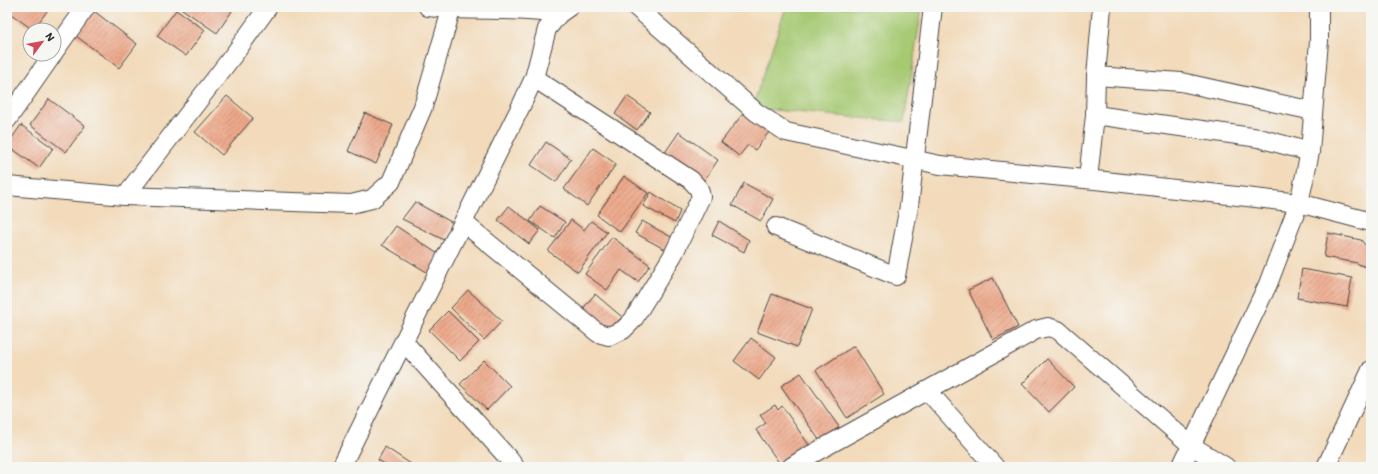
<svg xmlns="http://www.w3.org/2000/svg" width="1378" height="474" font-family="Itim,sans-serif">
  <defs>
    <pattern id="building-hatch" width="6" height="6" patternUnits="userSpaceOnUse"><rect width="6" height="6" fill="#eda98b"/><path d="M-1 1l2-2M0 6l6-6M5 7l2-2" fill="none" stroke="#c08a72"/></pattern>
  </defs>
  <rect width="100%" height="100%" fill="#f6f6f2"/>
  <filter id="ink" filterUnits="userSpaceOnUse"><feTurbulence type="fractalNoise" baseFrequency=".025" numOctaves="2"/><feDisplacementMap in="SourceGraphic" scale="8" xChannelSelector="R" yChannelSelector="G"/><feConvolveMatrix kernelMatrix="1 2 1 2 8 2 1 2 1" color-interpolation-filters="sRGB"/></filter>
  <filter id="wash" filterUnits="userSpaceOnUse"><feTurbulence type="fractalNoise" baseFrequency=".012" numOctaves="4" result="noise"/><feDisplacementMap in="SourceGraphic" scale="16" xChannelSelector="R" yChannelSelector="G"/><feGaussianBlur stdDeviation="0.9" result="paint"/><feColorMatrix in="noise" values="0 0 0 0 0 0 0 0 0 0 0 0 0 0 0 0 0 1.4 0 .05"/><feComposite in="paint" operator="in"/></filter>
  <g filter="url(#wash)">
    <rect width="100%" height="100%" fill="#f2daba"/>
    <polygon fill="#a6c972" stroke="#687a4e" points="786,7 922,7 904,122 752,108"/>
    <g id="blocks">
      <g fill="url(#building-hatch)">
        <polygon points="7,7 50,7 33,30 7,11"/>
        <polygon points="183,7 227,7 232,11 217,33 182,9"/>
        <polygon points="176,10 205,30 186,56 157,36"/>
        <polygon points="94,11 137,44 119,68 76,36"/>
        <polygon points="227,96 253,118 222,155 195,132"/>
        <polygon points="627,96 650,112 637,130 615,114"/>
        <polygon points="49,99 85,126 66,152 30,125"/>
        <polygon points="748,107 773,127 755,150 748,145 739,156 721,142"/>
        <polygon points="365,113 393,125 376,164 348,151"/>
        <polygon points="21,125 53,148 39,168 7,145"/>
        <polygon points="679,132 718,160 701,185 662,157"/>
        <polygon points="546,142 571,159 556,182 531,165"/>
        <polygon points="593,148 616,164 587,206 564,189"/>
        <polygon points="624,176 648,193 620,232 597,215"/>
        <polygon points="744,183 773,199 761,221 732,205"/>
        <polygon points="651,192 680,211 675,223 643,206"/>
        <polygon points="415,202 453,223 444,240 402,219"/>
        <polygon points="509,206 540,230 529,244 498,220"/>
        <polygon points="540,206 565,222 555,238 530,221"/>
        <polygon points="571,220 584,230 591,221 607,232 578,272 548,251"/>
        <polygon points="642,221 673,238 666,250 635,233"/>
        <polygon points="719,221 749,240 744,252 712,235"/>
        <polygon points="396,226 438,254 430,274 382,245"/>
        <polygon points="1328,233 1361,240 1366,246 1371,248 1371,268 1360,265 1357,263 1324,257"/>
        <polygon points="612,237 650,265 638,282 621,270 607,290 585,274"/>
        <polygon points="1302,269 1352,278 1347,307 1297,298"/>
        <polygon points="993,278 1018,327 993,340 968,290"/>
        <polygon points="468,290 502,321 484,340 451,308"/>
        <polygon points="595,294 622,317 608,333 581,311"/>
        <polygon points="772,294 812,309 797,347 757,332"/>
        <polygon points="448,311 479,342 460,361 429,330"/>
        <polygon points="751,338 776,357 759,380 734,361"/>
        <polygon points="854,346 884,394 847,418 816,370"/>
        <polygon points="1047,359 1074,387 1049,412 1022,384"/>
        <polygon points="484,360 510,386 487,410 460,384"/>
        <polygon points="801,373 839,427 820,441 781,386"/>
        <polygon points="775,405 778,410 782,406 811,448 782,467 756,430 766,423 760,415"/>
        <polygon points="385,447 414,466 414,467 390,467 378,460"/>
      </g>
    </g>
  </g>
  <g filter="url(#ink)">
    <use href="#blocks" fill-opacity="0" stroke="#494540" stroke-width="1"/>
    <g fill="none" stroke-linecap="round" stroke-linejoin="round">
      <g stroke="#494540" stroke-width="20">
        <g id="minor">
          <path d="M428,7C471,12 516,7 559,14"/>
          <polyline points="636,7 756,112 786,132 940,165 1105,181 1299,203 1371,222"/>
          <polyline points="54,52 86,7"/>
          <polyline points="1096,76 1181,82 1313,111"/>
          <polyline points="1095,115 1259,138 1310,152"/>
          <polyline points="7,120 53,54"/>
          <polyline points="1088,179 1095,115 1096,76 1102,7"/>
          <polyline points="7,186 125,196 351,204 372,199 391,182 423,107 452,7"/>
          <polyline points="125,196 235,53 268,7"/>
          <polyline points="464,223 598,333 609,336 623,330 633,320 673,255 701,197 699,189 691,180 534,78"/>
          <polyline points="776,227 896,276 909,206 933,7"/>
          <polyline points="404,342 509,459 515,467"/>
          <polyline points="928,391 995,467"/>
          <polyline points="341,467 521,106 534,78 547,29 559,14 569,7"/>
          <polyline points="791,467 805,458 1036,330 1048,327 1058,330 1192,446 1226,467"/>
          <polyline points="1181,467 1268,284 1299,203 1310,152 1319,41 1319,7"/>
          <polyline points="1326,467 1371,370"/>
        </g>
      </g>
      <use href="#minor" stroke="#fff" stroke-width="18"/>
    </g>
  </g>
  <rect width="1378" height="474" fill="none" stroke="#f6f6f2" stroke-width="24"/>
  <g transform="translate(42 42) rotate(58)"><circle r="19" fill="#f6f6f2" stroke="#a5a5a2"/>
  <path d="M0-3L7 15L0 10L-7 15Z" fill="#d1495b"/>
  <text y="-6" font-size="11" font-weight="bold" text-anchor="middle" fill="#2b2b2b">N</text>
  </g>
</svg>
